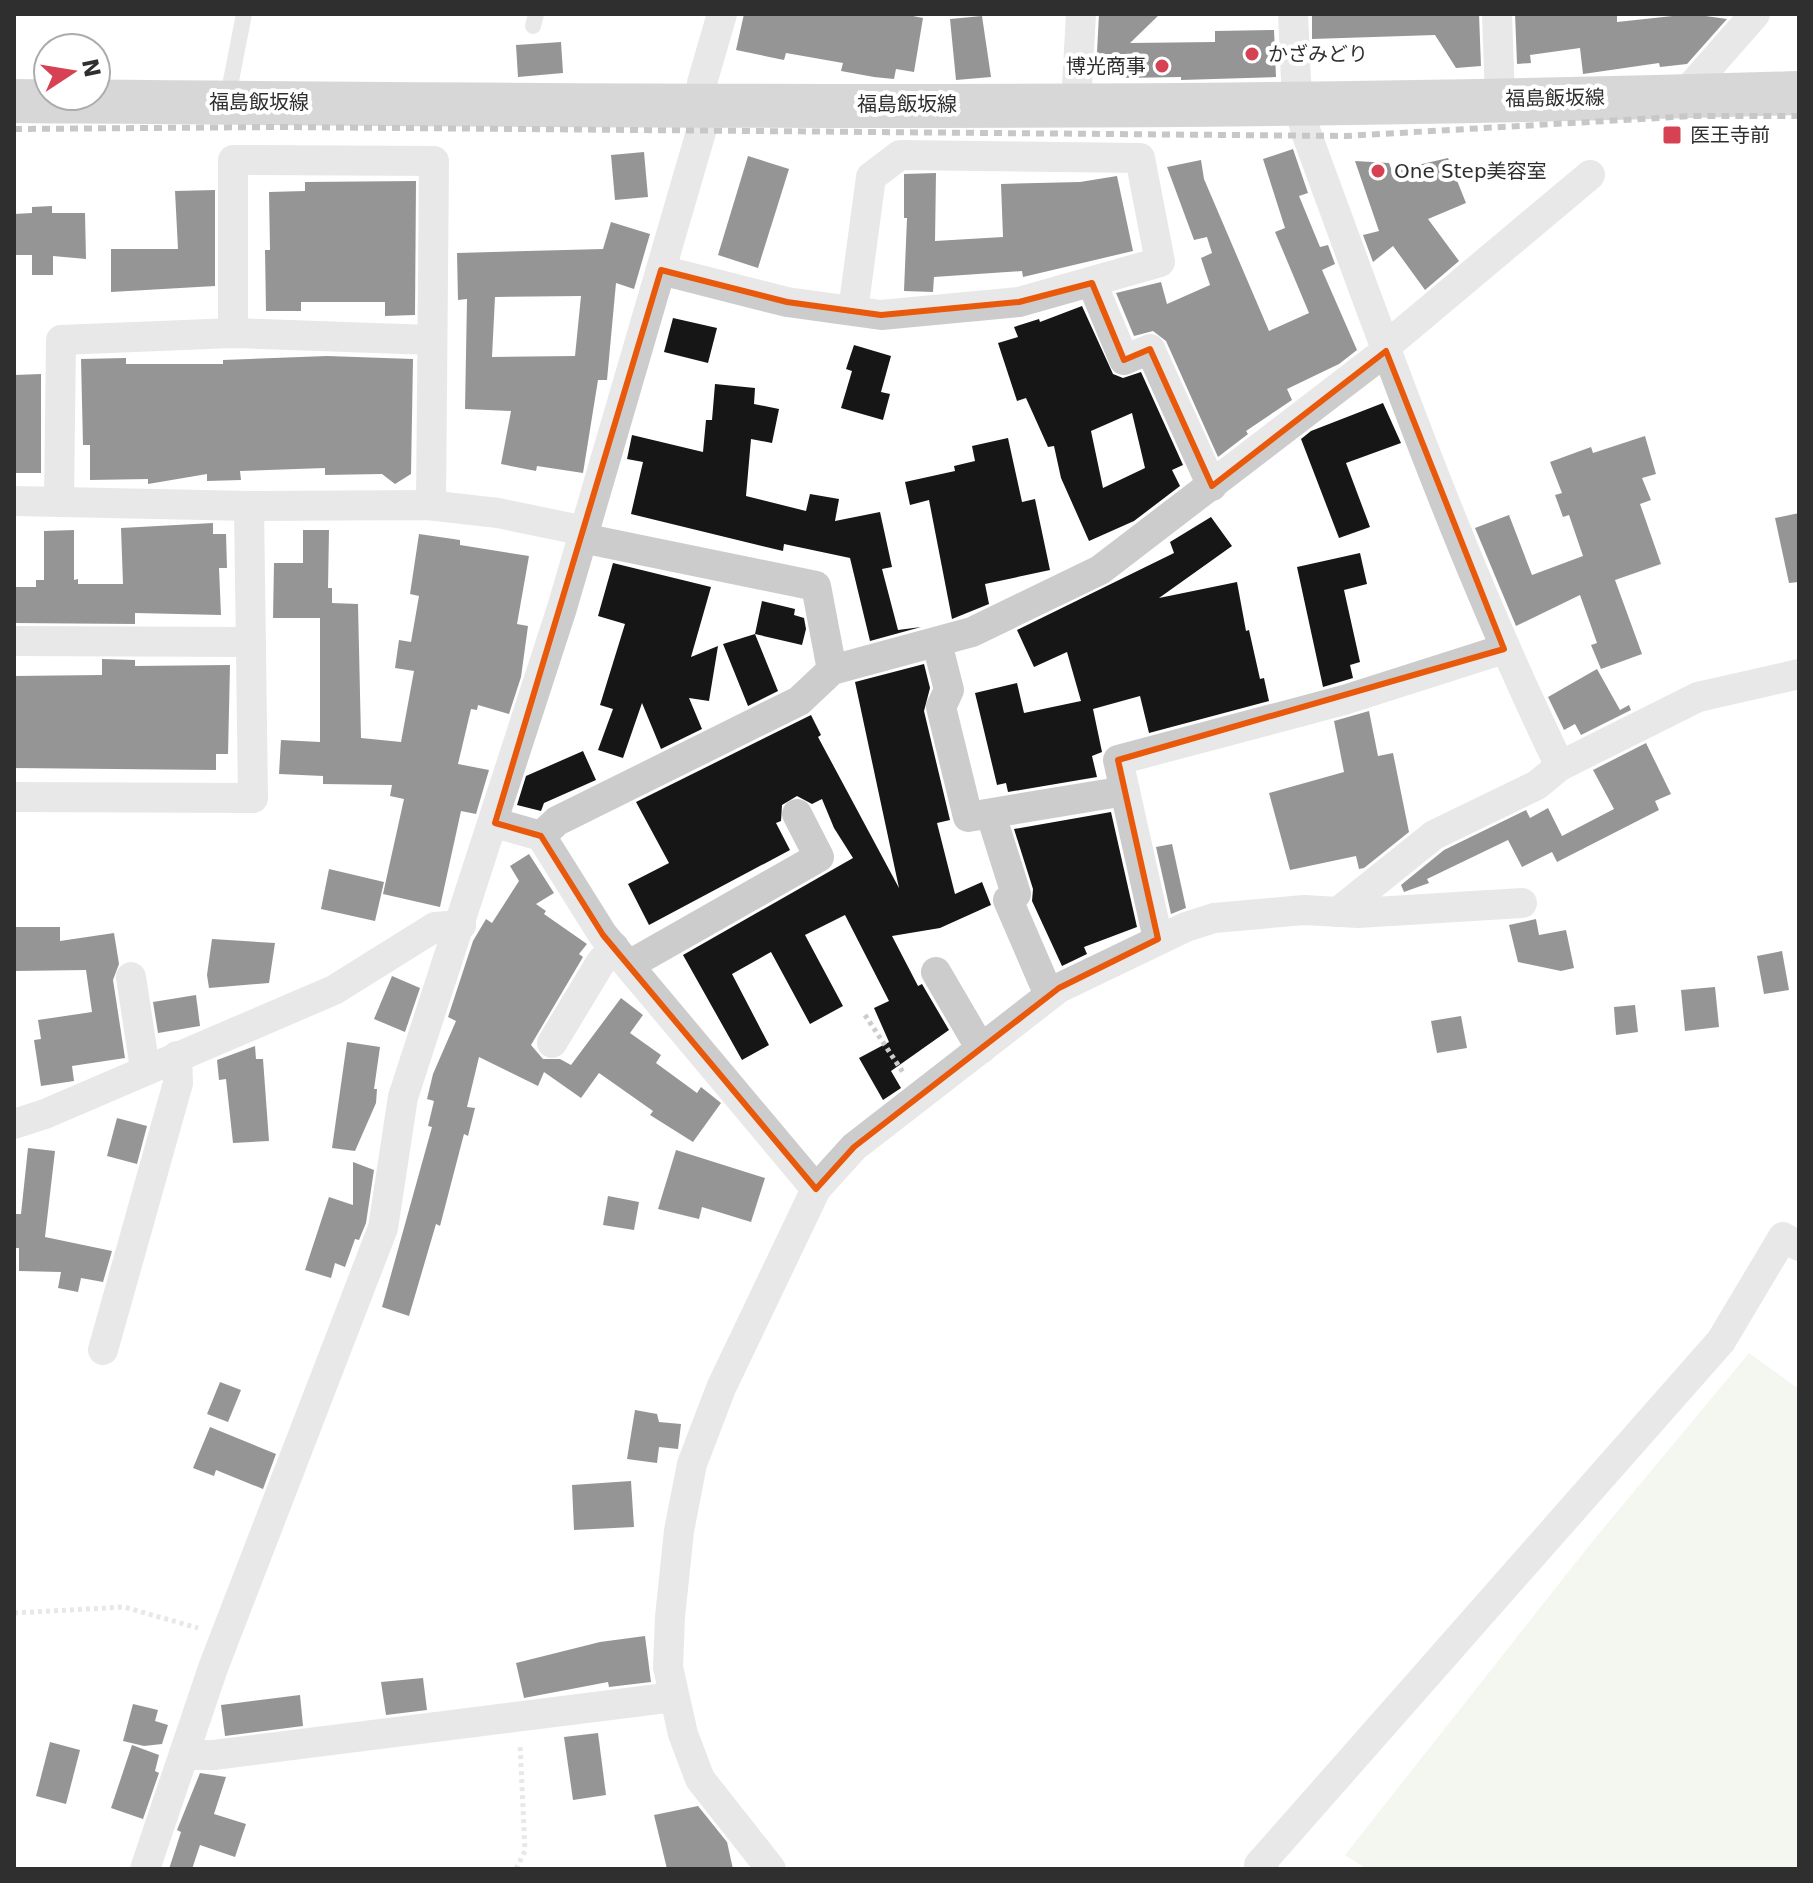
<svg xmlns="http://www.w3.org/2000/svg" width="1813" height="1883" font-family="'DejaVu Sans','Noto Sans JP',sans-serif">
  <rect width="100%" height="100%" fill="#fff"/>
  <polygon fill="#e6ebde" points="1749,1353 1799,1389 1799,1869 1367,1869 1345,1855 1588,1547"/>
  <g fill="#161616" fill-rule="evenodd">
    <polygon points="744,14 903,14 923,18 914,72 896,69 894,79 874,77 841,71 843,63 786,53 784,60 736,50"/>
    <polygon points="1099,14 1160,14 1130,43 1215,42 1215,31 1274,30 1276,77 1181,80 1181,77 1123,78 1122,71 1099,74 1096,71"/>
    <polygon points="1312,14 1479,14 1481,66 1456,68 1435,35 1312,39"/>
    <polygon points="1515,14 1617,14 1617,22 1691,14 1727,19 1687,64 1660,67 1659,63 1583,74 1580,48 1530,55 1531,63 1517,64"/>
    <polygon points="982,16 991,77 956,80 950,19"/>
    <polygon points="561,42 563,73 518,77 516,45"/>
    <polygon points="1293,149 1308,193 1299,196 1320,247 1328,245 1335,264 1322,270 1357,350 1339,364 1287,389 1292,400 1246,431 1248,434 1218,457 1166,341 1153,331 1134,336 1116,293 1161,282 1167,304 1210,285 1201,258 1212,253 1207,237 1194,240 1167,167 1201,160 1204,179 1269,331 1309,313 1275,232 1285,228 1263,159"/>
    <polygon points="644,152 648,197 615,200 611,155"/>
    <polygon points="748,156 789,169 758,268 718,255"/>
    <polygon points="1448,158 1466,203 1428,219 1459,261 1425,290 1393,246 1373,262 1363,235 1379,231 1355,161 1389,163 1392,171"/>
    <polygon points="936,173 935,241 1003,237 1001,184 1080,182 1117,176 1133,251 1023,277 1022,271 934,277 933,292 904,291 907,218 904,218 904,174"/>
    <polygon points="416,181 415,315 385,316 385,302 301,302 301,311 266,311 265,250 270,250 269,192 305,191 305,182"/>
    <polygon points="215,190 215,286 111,292 111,249 178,249 175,191"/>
    <polygon points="52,206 52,213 85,213 86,259 53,256 53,275 32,275 32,255 14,255 14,214 32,213 32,207"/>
    <path d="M611,222L650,234L634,289L616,283L607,380H598L583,473L537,466L536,471L501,464L511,411L465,409L467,299L458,300L457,253L603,249ZM581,296L575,356L492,357L495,297Z"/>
    <path d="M1082,306L1113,374L1123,378L1141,372L1183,465L1172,470L1180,486L1134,521L1089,541L1061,478L1054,446L1048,447L1026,398L1017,401L998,343L1018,337L1014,327L1039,319L1040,322ZM1132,413L1145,468L1103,488L1091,431Z"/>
    <polygon points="673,318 717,328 708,363 664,352"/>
    <polygon points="854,345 891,356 881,392 890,394 883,420 841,408 852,371 846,369"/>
    <polygon points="327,356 413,359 411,474 395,484 382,474 325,475 325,468 240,471 241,480 207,481 207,474 148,484 148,479 90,480 90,445 83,445 81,359 126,358 126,364 223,364 223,360"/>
    <polygon points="41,374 41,473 14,473 14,375"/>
    <polygon points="715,384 755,388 754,404 779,409 772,443 751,439 746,496 806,511 810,494 839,499 835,521 880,512 892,567 882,569 898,630 921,627 870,641 850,558 784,544 783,551 631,514 643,462 627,459 632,435 703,452 706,420 712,420"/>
    <polygon points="1383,403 1401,443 1346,463 1370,527 1339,538 1301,439 1311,431"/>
    <polygon points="1645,436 1656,474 1642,478 1651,500 1640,504 1661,564 1615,580 1642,654 1601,669 1591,645 1597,643 1580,595 1516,626 1475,528 1509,515 1532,575 1583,556 1569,515 1563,517 1555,495 1562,493 1550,462 1591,447 1593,453"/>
    <polygon points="1008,438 1022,502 1035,499 1050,570 985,584 989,604 952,619 929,500 910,505 905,482 955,471 954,466 975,461 972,446"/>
    <polygon points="1799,513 1799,582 1789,583 1775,518"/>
    <polygon points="1211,517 1232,546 1159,598 1237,582 1246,631 1249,630 1260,679 1264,678 1269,701 1149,733 1140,696 1093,709 1102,752 1092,756 1097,777 1008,792 1006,783 997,785 975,693 1017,683 1024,713 1081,701 1067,652 1034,667 1017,630 1174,553 1170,542"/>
    <polygon points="213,523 213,534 226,534 227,568 219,568 221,615 135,613 135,624 14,623 14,587 36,587 36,580 44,580 44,531 74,530 74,580 78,579 78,584 123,584 121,528"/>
    <polygon points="303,530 329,530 328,588 332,588 332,603 358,604 361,738 401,742 414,671 395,668 399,640 411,642 419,596 410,594 419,534 460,540 460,545 529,556 517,624 528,626 521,677 509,714 478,705 477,710 471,709 458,764 489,770 476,814 461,811 440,907 383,894 404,799 390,796 392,785 323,784 323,776 279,774 281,740 320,742 320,618 273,618 274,563 303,563"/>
    <polygon points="1360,553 1367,584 1344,590 1360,662 1350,665 1353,678 1323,687 1297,567"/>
    <polygon points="613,563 711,587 691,657 718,646 709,701 689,698 702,729 661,749 642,703 623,758 598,750 613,709 600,705 625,624 598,616"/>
    <polygon points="762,601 795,609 794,615 804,618 806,629 802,645 755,634 778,691 748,706 723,644 755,634"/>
    <polygon points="102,659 135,660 135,666 230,665 228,754 216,754 216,770 14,768 14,676 102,675"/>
    <polygon points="924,664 930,688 924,711 950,820 937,823 955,894 982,882 991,905 940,928 892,936 918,986 922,984 949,1030 891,1071 901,1088 883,1100 859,1058 889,1042 874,1008 889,1001 845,915 805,935 843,1006 810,1024 771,952 732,974 769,1045 742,1060 683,955 853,858 834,828 822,799 812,804 797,796 782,805 781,821 776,823 790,850 649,925 628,884 669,863 636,802 811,715 821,735 818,737 899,888 855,682"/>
    <polygon points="1597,669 1620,710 1629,705 1631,710 1581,735 1575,724 1564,730 1548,697"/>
    <polygon points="1369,711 1378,756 1393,753 1409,832 1364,868 1359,869 1356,856 1290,870 1269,793 1344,772 1334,721"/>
    <polygon points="1646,743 1671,794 1655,801 1659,810 1557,862 1552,852 1522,867 1508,840 1427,879 1429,883 1404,892 1401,885 1444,850 1526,810 1530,818 1548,808 1562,836 1614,809 1593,770"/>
    <polygon points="583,751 596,780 544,803 541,811 517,805 526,776"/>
    <polygon points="1111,812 1137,927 1084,947 1087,954 1062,966 1032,901 1033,889 1014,829"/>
    <polygon points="1172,844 1186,908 1171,914 1156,847"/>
    <polygon points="529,854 554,893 536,904 546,911 544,914 587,944 579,954 583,957 531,1045 543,1059 560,1059 571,1065 621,998 643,1015 630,1033 661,1055 656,1063 697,1093 701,1087 721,1103 693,1142 650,1115 653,1111 599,1073 581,1098 544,1072 538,1086 479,1057 467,1107 475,1108 468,1136 464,1134 440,1226 436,1224 409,1316 382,1307 432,1127 428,1126 434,1101 427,1099 433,1074 456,1021 448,1017 473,941 486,919 492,923 519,881 510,866"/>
    <polygon points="329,869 384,882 375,921 321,909"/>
    <polygon points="1536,919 1539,935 1566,930 1574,968 1561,971 1518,962 1509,925"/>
    <polygon points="14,927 60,927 60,941 114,933 119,964 113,980 125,1058 72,1066 74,1081 41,1086 34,1040 41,1039 38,1020 92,1012 86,970 14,971"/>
    <polygon points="212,939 275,943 269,983 209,988 207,975"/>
    <polygon points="1782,951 1789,990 1764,994 1757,956"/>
    <polygon points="392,976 420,988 405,1032 374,1019"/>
    <polygon points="1715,987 1719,1027 1685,1031 1681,990"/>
    <polygon points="196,995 200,1026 158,1033 153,1002"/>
    <polygon points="1635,1005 1638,1032 1616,1035 1614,1007"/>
    <polygon points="1461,1016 1467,1048 1437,1053 1431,1021"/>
    <polygon points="347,1042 380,1047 374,1089 377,1089 376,1103 355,1151 332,1148"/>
    <polygon points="255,1046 256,1059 263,1059 269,1141 233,1143 226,1079 219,1080 217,1060"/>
    <polygon points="117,1118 147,1126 137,1164 107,1156"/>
    <polygon points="28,1148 55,1151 45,1237 112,1251 103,1282 81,1278 78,1292 58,1288 61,1272 19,1271 19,1248 14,1248 14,1214 21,1214"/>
    <polygon points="676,1150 765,1178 751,1222 702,1207 699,1219 658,1209"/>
    <polygon points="353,1162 374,1170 366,1223 359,1240 355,1239 345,1267 335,1263 331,1278 305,1270 329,1197 353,1205"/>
    <polygon points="608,1196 639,1202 634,1230 603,1225"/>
    <polygon points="220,1382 241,1390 228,1422 207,1414"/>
    <polygon points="635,1410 657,1414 659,1422 681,1424 678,1449 659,1447 657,1463 627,1459"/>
    <polygon points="210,1427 276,1454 263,1489 216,1470 214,1476 193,1468"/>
    <polygon points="631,1481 634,1527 574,1530 572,1485"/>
    <polygon points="645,1636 651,1682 609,1687 608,1682 524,1698 516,1663 600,1642"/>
    <polygon points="423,1678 427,1710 386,1715 381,1682"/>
    <polygon points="300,1695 303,1726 225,1736 221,1705"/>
    <polygon points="133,1704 158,1710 155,1721 168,1725 162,1744 144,1746 123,1741"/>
    <polygon points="598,1733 606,1795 573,1800 564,1737"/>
    <polygon points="50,1742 80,1750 66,1804 36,1796"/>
    <polygon points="132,1745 159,1755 155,1771 159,1773 143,1819 111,1808"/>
    <polygon points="200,1773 226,1777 214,1814 246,1824 235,1857 200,1845 192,1869 169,1869 181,1832 177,1830"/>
    <polygon points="698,1806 727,1842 733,1869 667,1869 654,1815"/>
  </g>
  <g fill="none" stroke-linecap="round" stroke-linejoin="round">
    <g stroke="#ccc" stroke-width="5" stroke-dasharray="4 4" stroke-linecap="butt">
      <polyline points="865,1015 904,1074"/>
      <polyline points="14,1613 124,1607 198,1628"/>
      <polyline points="516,1869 525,1851 520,1743"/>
    </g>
    <g stroke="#ccc" stroke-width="16">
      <polyline points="533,26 536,14"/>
      <polyline points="227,101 244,14"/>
    </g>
    <g stroke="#ccc" stroke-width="30">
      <path d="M1293,14L1297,102L1307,135C1385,347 1461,562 1560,766"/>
      <polyline points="1497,14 1500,100"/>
      <polyline points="1683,96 1755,14"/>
      <polyline points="1076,103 1081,14"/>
      <polyline points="661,270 787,302 881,315 1019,302 1160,262 1140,158 900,155 871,177 853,311"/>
      <polyline points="1092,283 1124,360 1150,349 1212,486"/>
      <polyline points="233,333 233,160 434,161 431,505"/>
      <polyline points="1385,347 1590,175"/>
      <polyline points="14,501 249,506"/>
      <polyline points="59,502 61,340 233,333 432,340"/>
      <polyline points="582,538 816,586 832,670"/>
      <polyline points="14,641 251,642"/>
      <polyline points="937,643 949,690 941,707 968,817 1125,791"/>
      <polyline points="14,797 253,798 249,506 427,505 498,513 585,531"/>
      <polyline points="991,815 1016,894 1008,900 1049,995"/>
      <polyline points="495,823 541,836 603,935 816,1189"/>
      <polyline points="541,836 557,821 799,701 832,670 972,632 1100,570 1386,351"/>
      <polyline points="1338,912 1434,835 1537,785 1560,766 1698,697 1799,674"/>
      <polyline points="1158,939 1118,760 1344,700 1504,649"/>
      <polyline points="629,965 819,857 797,814"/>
      <polyline points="936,972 981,1049"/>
      <polyline points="131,977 145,1069"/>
      <polyline points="552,1043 601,962 614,947"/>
      <polyline points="14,1124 45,1114 334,990 435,927 461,925"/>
      <polyline points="103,1350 178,1083 177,1056"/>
      <polyline points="184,1755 214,1755 674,1697"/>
      <polyline points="145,1869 213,1668 383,1228 403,1097 562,608 701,132 702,83 722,14"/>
      <polyline points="771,1869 700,1779 683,1734 668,1667 670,1617 679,1531 692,1464 721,1388 816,1189 854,1147 1059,988 1186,927 1214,918 1304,910 1358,913 1522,903"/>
      <polyline points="1264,1869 1259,1865 1721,1341 1783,1237 1799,1246"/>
    </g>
    <path stroke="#a7a7a7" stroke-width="44" d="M14,101C609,106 1205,112 1799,93"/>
    <polyline stroke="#848484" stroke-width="6" stroke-dasharray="8 6" stroke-linecap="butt" points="14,129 281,127 1346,136 1693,116 1799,116"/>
  </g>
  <path d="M0 0H1813V1883H0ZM661,270L787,302L881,315L1019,302L1092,283L1124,360L1150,349L1212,486L1386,351L1504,649L1118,760L1158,939L1059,988L854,1147L816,1189L603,935L541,836L495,823Z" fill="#fff" fill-opacity=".55" fill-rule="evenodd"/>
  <path fill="none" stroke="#e8590c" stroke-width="6" stroke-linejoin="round" d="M661,270L787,302L881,315L1019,302L1092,283L1124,360L1150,349L1212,486L1386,351L1504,649L1118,760L1158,939L1059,988L854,1147L816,1189L603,935L541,836L495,823Z"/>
  <g fill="#d64153" stroke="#fff" stroke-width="3">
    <circle cx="1252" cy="54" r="8"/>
    <circle cx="1162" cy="66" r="8"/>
    <rect x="1662" y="125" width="20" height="20" rx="4"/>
    <circle cx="1378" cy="171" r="8"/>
  </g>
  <g text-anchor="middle" stroke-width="8" stroke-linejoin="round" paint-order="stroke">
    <g font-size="20" fill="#2f2f2f" stroke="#fff" text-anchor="start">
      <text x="1268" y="61">かざみどり</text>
      <text x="1146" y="73" text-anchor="end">博光商事</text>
      <text x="1690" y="142">医王寺前</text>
      <text x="1394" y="178">One Step美容室</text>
    </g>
    <g font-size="20" fill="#2f2f2f" stroke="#fff">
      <text transform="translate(1555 98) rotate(-1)" y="7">福島飯坂線</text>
      <text x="259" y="109">福島飯坂線</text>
      <text x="907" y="111">福島飯坂線</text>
    </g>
  </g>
  <rect width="1813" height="1883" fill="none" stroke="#2f2f2f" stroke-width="32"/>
  <g transform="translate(72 72) rotate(78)"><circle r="38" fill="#ffffff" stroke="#acacac" stroke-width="2"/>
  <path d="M0-6L14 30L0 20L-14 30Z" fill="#d64153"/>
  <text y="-12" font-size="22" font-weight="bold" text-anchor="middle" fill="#2f2f2f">N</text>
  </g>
</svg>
